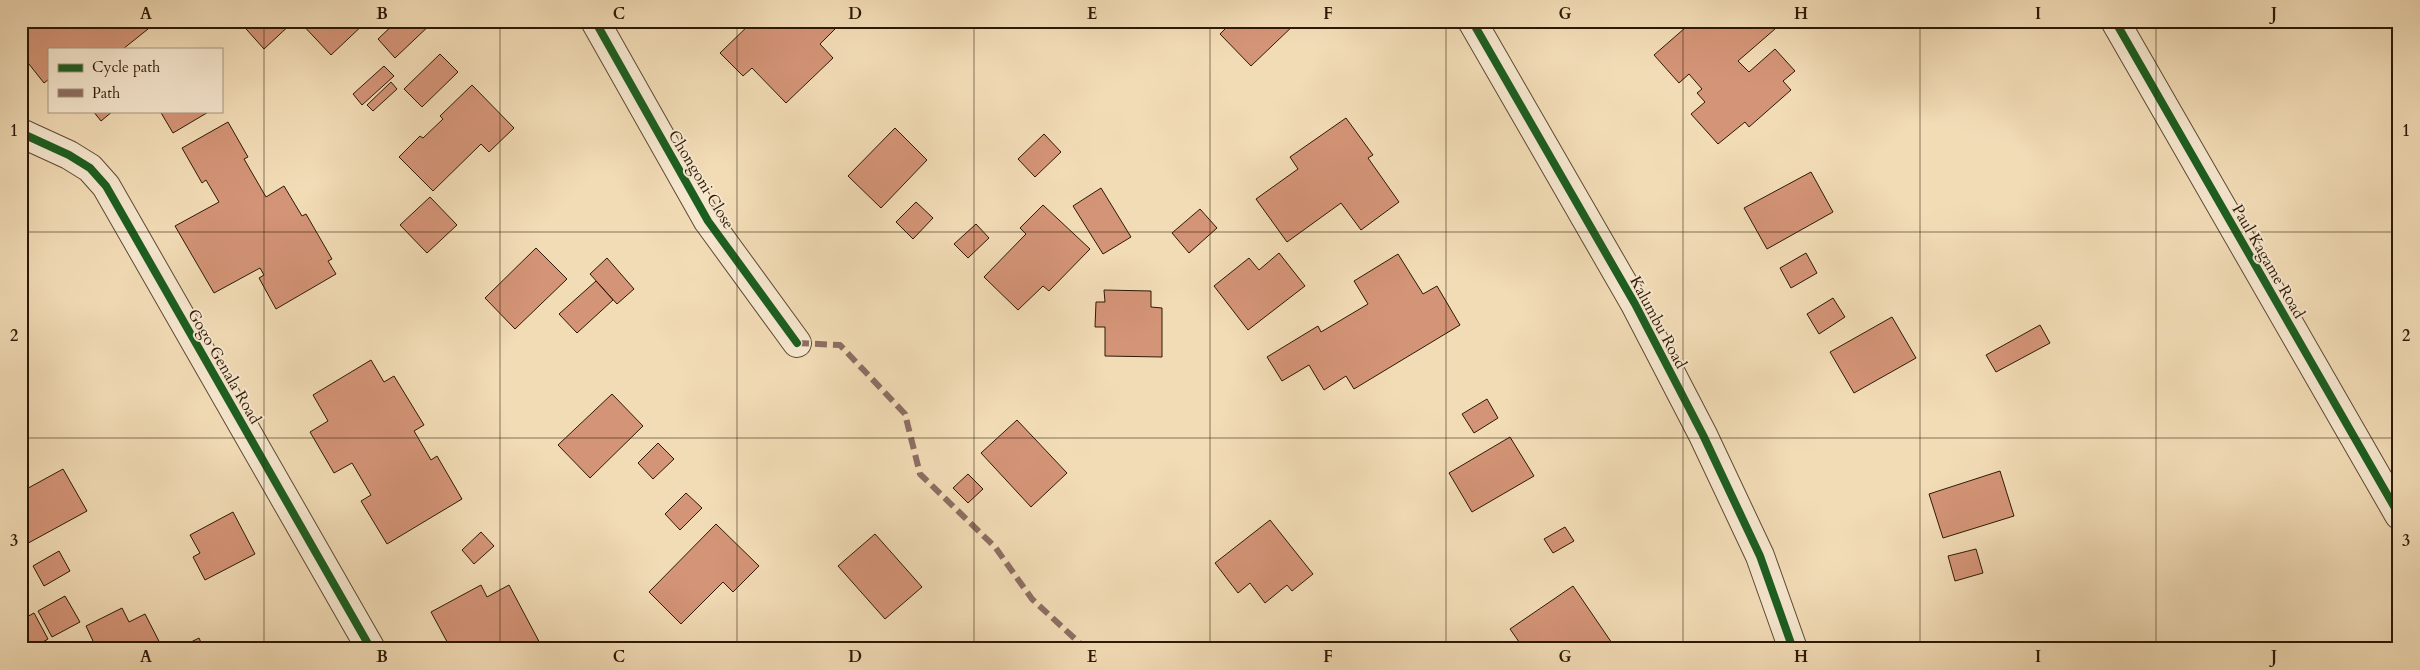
<svg xmlns="http://www.w3.org/2000/svg" width="2420" height="670" font-family="Cardo,serif">
  <rect width="100%" height="100%" fill="#f2dcb6"/>
  <filter id="stains"><feTurbulence type="fractalNoise" baseFrequency=".004" numOctaves="4"/><feColorMatrix values="0 0 0 0 .2 0 0 0 0 .09 0 0 0 0 .02 0 0 0 .5 -.17"/></filter>
  <radialGradient id="worn" r=".72"><stop offset=".6" stop-color="#630" stop-opacity="0"/><stop offset="1" stop-color="#630" stop-opacity=".3"/></radialGradient>
  <g fill="#d49477" stroke="#2d1905">
    <polygon points="21,21 142,21 148,29 123,49 49,49 49,79 44,83 21,54"/>
    <polygon points="239,21 294,21 264,49"/>
    <polygon points="299,21 367,21 331,55"/>
    <polygon points="397,21 434,21 395,58 378,39"/>
    <polygon points="753,21 843,21 820,44 833,58 786,103 752,68 743,76 720,53"/>
    <polygon points="1233,21 1296,21 1297,22 1251,66 1220,34"/>
    <polygon points="1693,21 1768,21 1775,29 1738,61 1749,72 1775,49 1795,71 1783,81 1791,90 1749,127 1745,122 1718,144 1691,114 1705,102 1697,93 1702,89 1689,74 1679,83 1654,55"/>
    <polygon points="440,54 458,72 422,107 404,89"/>
    <polygon points="384,66 394,76 362,105 353,94"/>
    <polygon points="391,82 397,89 373,111 367,105"/>
    <polygon points="472,85 514,128 489,152 481,144 433,191 399,157 420,136 423,138 443,119 440,116"/>
    <polygon points="93,111 113,111 101,121"/>
    <polygon points="160,111 210,111 173,133"/>
    <polygon points="1346,118 1373,155 1368,158 1399,202 1361,230 1341,203 1287,242 1256,199 1298,169 1290,157"/>
    <polygon points="228,122 248,157 244,159 266,197 284,186 302,216 306,214 332,259 328,261 336,274 276,309 259,278 264,275 260,268 214,293 175,226 219,202 206,180 202,183 182,148"/>
    <polygon points="895,128 927,160 881,208 848,176"/>
    <polygon points="1044,134 1061,152 1035,177 1018,159"/>
    <polygon points="1811,172 1833,212 1767,249 1744,208"/>
    <polygon points="1101,188 1131,237 1103,254 1073,206"/>
    <polygon points="430,197 457,225 427,253 400,225"/>
    <polygon points="916,202 933,218 913,239 896,222"/>
    <polygon points="1043,205 1090,249 1049,291 1043,286 1018,310 984,277 1026,234 1020,228"/>
    <polygon points="1200,209 1217,228 1189,253 1172,233"/>
    <polygon points="976,224 989,238 968,258 954,244"/>
    <polygon points="536,248 567,279 515,329 485,298"/>
    <polygon points="1279,253 1305,286 1248,330 1214,286 1249,258 1259,270"/>
    <polygon points="1806,253 1817,273 1791,288 1780,268"/>
    <polygon points="1398,254 1423,294 1437,286 1460,325 1354,389 1346,376 1324,390 1309,365 1282,381 1267,357 1318,326 1321,332 1368,304 1354,281"/>
    <polygon points="607,258 634,289 617,304 590,274"/>
    <polygon points="596,281 613,300 577,333 559,314"/>
    <polygon points="1104,290 1151,291 1151,307 1162,308 1162,357 1105,356 1105,327 1095,327 1096,302 1105,302"/>
    <polygon points="1833,298 1845,317 1819,334 1807,314"/>
    <polygon points="1892,317 1916,358 1854,393 1830,352"/>
    <polygon points="2040,325 2050,343 1996,372 1986,355"/>
    <polygon points="371,360 384,382 394,376 424,425 414,431 431,460 437,456 462,499 387,544 361,501 371,495 352,463 334,473 310,432 328,421 313,395"/>
    <polygon points="612,394 643,426 590,478 558,445"/>
    <polygon points="1487,399 1498,418 1474,433 1462,414"/>
    <polygon points="1017,420 1067,473 1031,507 981,453"/>
    <polygon points="1510,437 1534,476 1472,512 1449,473"/>
    <polygon points="658,443 674,459 653,479 638,463"/>
    <polygon points="63,469 87,511 21,547 21,492"/>
    <polygon points="2000,471 2014,516 1943,538 1929,494"/>
    <polygon points="968,474 983,489 968,503 953,488"/>
    <polygon points="686,493 702,508 680,530 665,514"/>
    <polygon points="233,512 255,554 205,580 193,557 200,553 190,535"/>
    <polygon points="1270,520 1313,574 1292,591 1287,585 1265,603 1250,583 1238,593 1215,563"/>
    <polygon points="716,524 759,566 733,592 723,582 681,624 649,592"/>
    <polygon points="1565,527 1574,541 1553,553 1544,539"/>
    <polygon points="481,532 494,546 474,564 462,550"/>
    <polygon points="875,534 922,587 885,619 838,566"/>
    <polygon points="1976,549 1983,573 1955,581 1948,556"/>
    <polygon points="59,551 70,571 44,586 33,566"/>
    <polygon points="481,585 487,597 509,585 543,649 463,649 462,646 451,649 431,612"/>
    <polygon points="1573,586 1616,649 1580,649 1575,642 1566,649 1524,649 1510,629"/>
    <polygon points="65,596 80,622 52,637 38,611"/>
    <polygon points="122,608 129,622 145,614 163,649 77,649 93,641 86,626"/>
    <polygon points="34,613 48,639 31,649 21,649 21,620"/>
    <polygon points="199,638 204,649 177,649"/>
  </g>
  <g fill="none" stroke-linecap="round" stroke-linejoin="round">
    <g stroke="#5e4a31" stroke-width="30">
      <g id="minor">
        <polyline points="595,21 708,221 797,343"/>
        <polyline points="1472,21 1635,304 1703,435 1760,556 1793,649"/>
        <polyline points="2115,21 2399,515"/>
        <polyline points="21,133 69,155 90,168 106,186 371,649"/>
      </g>
    </g>
    <use href="#minor" stroke="#f7e8d0" stroke-width="28"/>
    <polyline stroke="#8d6e63" stroke-width="6" stroke-dasharray="12 6" stroke-linecap="butt" points="797,343 840,345 905,414 920,474 995,547 1032,599 1086,649"/>
    <g stroke="#f7e8d0" stroke-width="11">
      <g id="cycleway">
        <polyline points="595,21 708,221 797,343"/>
        <polyline points="1472,21 1635,304 1703,435 1760,556 1793,649"/>
        <polyline points="2115,21 2399,515"/>
        <polyline points="21,133 69,155 90,168 106,186 371,649"/>
      </g>
    </g>
    <use href="#cycleway" stroke="#1b5e20" stroke-width="8"/>
  </g>
  <path fill="none" stroke="#2d1905" stroke-width="1" stroke-opacity="0.55" d="M264,21V649M500,21V649M737,21V649M974,21V649M1210,21V649M1446,21V649M1683,21V649M1920,21V649M2156,21V649M21,232H2399M21,438H2399"/>
  <g text-anchor="middle" stroke-width="4" stroke-linejoin="round" paint-order="stroke">
    <g font-size="16" fill="#2d1905" stroke="#f7e8d0">
      <text transform="translate(702 179) rotate(59)" y="6">Chongoni Close</text>
      <text transform="translate(2269 261) rotate(60)" y="6">Paul Kagame Road</text>
      <text transform="translate(1659 322) rotate(62)" y="6">Kalumbu Road</text>
      <text transform="translate(225 366) rotate(60)" y="6">Gogo Genala Road</text>
    </g>
  </g>
  <rect width="2420" height="670" fill="none" stroke="#f2dcb6" stroke-width="55"/>
  <rect x="48" y="48" width="175" height="65" fill="#f7e8d0" stroke="#a6957f"/>
  <rect x="58" y="64" width="25" height="8" fill="#1b5e20" stroke="#a6957f"/>
  <text x="92" y="72" font-size="15" fill="#2d1905">Cycle path</text>
  <rect x="58" y="89" width="25" height="8" fill="#8d6e63" stroke="#a6957f"/>
  <text x="92" y="98" font-size="15" fill="#2d1905">Path</text>
  <rect x="28" y="28" width="2364" height="614" fill="none" stroke="#2d1905" stroke-width="2"/>
  <g font-size="16" text-anchor="middle" font-weight="bold" fill="#2d1905">
    <text x="146" y="19">A</text>
    <text x="382" y="19">B</text>
    <text x="619" y="19">C</text>
    <text x="855" y="19">D</text>
    <text x="1092" y="19">E</text>
    <text x="1328" y="19">F</text>
    <text x="1565" y="19">G</text>
    <text x="1801" y="19">H</text>
    <text x="2038" y="19">I</text>
    <text x="2274" y="19">J</text>
    <text x="14" y="136">1</text>
    <text x="2406" y="136">1</text>
    <text x="14" y="341">2</text>
    <text x="2406" y="341">2</text>
    <text x="14" y="546">3</text>
    <text x="2406" y="546">3</text>
    <text x="146" y="662">A</text>
    <text x="382" y="662">B</text>
    <text x="619" y="662">C</text>
    <text x="855" y="662">D</text>
    <text x="1092" y="662">E</text>
    <text x="1328" y="662">F</text>
    <text x="1565" y="662">G</text>
    <text x="1801" y="662">H</text>
    <text x="2038" y="662">I</text>
    <text x="2274" y="662">J</text>
  </g>
  <rect width="100%" height="100%" filter="url(#stains)"/>
  <rect width="100%" height="100%" fill="url(#worn)"/>
</svg>
